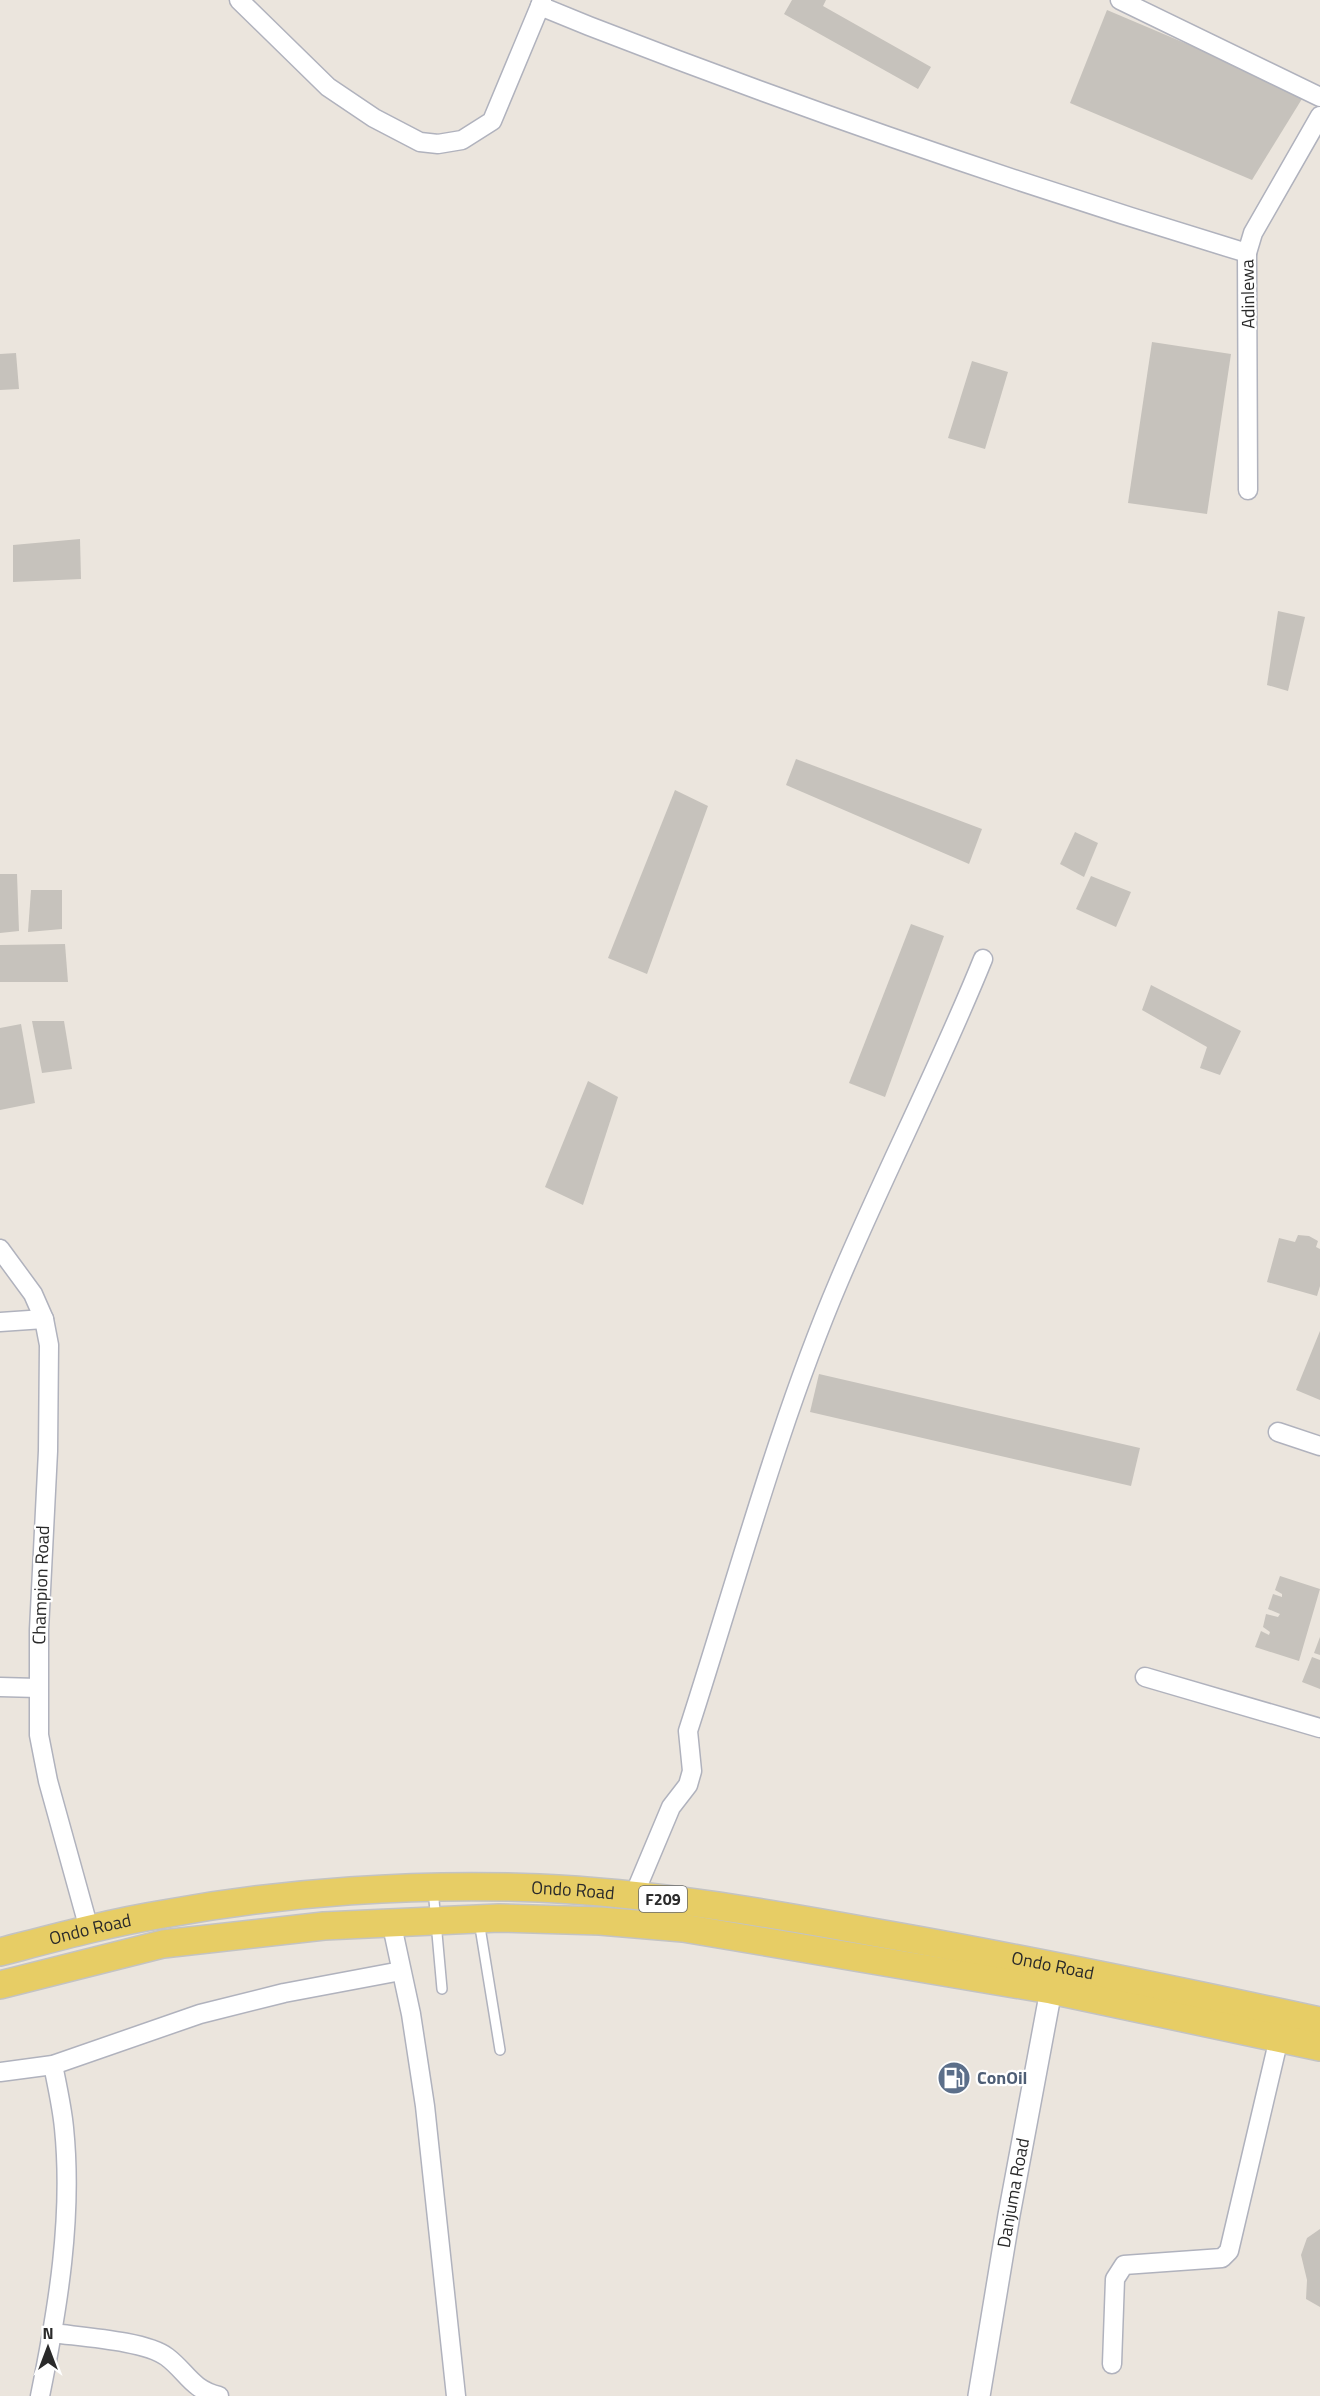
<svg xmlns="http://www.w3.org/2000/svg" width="1320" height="2396" font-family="'Titillium Web',sans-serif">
  <rect width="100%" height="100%" fill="#ebe5dd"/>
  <g fill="#c6c2bc">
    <polygon points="792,0 826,0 823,6 931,67 918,89 784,14"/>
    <polygon points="1107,10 1305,94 1252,180 1070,103"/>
    <polygon points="1152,342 1231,354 1207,514 1128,503"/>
    <polygon points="16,353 19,389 0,390 0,354"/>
    <polygon points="972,361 1008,372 985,449 948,438"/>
    <polygon points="80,539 81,579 13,582 13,545"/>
    <polygon points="1278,611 1305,617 1288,691 1267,685"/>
    <polygon points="796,759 982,829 969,864 786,785"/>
    <polygon points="675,790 708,806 647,974 608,958"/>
    <polygon points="1075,832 1098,843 1084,877 1060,864"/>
    <polygon points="0,874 17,874 19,931 0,933"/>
    <polygon points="1091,876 1131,892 1116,927 1076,909"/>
    <polygon points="31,890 62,890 62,929 28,932"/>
    <polygon points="911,924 944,936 885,1097 849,1083"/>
    <polygon points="65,944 68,982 0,982 0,945"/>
    <polygon points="1151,985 1241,1031 1220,1075 1200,1068 1207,1047 1142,1010"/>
    <polygon points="32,1021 64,1021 72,1069 42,1073"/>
    <polygon points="21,1024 35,1103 0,1110 0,1028"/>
    <polygon points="588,1081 618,1097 583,1205 545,1187"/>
    <polygon points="1298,1235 1309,1236 1318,1241 1316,1247 1320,1249 1320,1286 1317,1296 1267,1282 1279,1238 1295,1242"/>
    <polygon points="1320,1331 1320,1400 1296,1390"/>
    <polygon points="819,1374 1140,1448 1131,1486 810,1412"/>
    <polygon points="1280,1576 1320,1589 1299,1661 1255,1647 1261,1631 1269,1635 1270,1632 1263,1627 1266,1614 1278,1617 1280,1614 1268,1609 1273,1594 1282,1597 1282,1594 1275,1590"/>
    <polygon points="1320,1637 1320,1655 1314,1653"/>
    <polygon points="1312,1657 1320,1660 1320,1689 1302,1682"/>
    <polygon points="1320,2229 1320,2307 1306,2299 1307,2280 1301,2255 1307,2238"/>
  </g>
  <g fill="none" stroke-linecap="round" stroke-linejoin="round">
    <g stroke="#b0b2bd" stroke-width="12">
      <g id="service">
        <polyline points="433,1889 442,1989"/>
        <polyline points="479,1921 500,2050"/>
      </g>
    </g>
    <g stroke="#b0b2bd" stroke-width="21">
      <g id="minor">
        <polyline points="239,0 328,87 374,118 420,142 438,144 462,140 492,121 540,6"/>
        <path d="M542,0L540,6L589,26C805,110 1025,186 1247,253"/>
        <polyline points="1120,0 1320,97"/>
        <polyline points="1248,490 1247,253 1253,233 1320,116"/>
        <polyline points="0,1249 33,1294 44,1319 49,1345 48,1451 39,1630 39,1735 48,1781 89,1929"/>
        <polyline points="0,1322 44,1319"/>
        <polyline points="1278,1432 1320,1446"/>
        <polyline points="1145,1677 1320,1728"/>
        <polyline points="0,1687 38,1688"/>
        <path d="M634,1895L671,1807L688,1785L692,1771L688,1731C736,1583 778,1424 839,1281C885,1172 939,1068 983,959"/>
        <polyline points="391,1921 411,2014 425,2106 456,2396"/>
        <polyline points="0,2072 53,2065 200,2014 284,1993 401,1971"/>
        <path d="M53,2333C82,2337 146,2341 167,2357C187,2372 191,2389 219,2396"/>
        <polyline points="1112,2364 1115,2279 1124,2265 1222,2258 1229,2251 1279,2038"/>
        <path d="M40,2396C58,2308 73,2217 64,2128C62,2107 57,2085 53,2065"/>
      </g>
    </g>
    <g stroke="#b0b2bd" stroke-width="24">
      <g id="tertiary">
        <path id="s1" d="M979,2396L1009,2215L1051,1990"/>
      </g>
    </g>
    <g stroke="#c3c3c3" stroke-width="30">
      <g id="primary">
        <path id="s2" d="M0,1952C54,1938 108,1923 164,1914C284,1892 416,1883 539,1888C651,1893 762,1912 872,1932C1022,1958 1171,1989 1320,2021"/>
        <polyline points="0,1985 163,1944 324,1926 499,1918 600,1921 683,1928 1051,1990 1320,2047"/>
      </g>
    </g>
    <use href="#service" stroke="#fff" stroke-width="9"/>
    <use href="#minor" stroke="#fff" stroke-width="18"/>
    <use href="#tertiary" stroke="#fff" stroke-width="21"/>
    <use href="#primary" stroke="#e7cd65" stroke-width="27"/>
  </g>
  <defs>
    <g id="fuel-disc" transform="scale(1.725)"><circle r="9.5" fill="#5c6f8a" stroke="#fff"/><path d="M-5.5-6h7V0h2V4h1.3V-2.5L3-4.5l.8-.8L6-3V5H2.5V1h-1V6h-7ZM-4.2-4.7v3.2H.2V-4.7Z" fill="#fff"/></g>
  </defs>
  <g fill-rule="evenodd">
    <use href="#fuel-disc" x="954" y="2078"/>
  </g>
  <g text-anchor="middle" stroke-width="4.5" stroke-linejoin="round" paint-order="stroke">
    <rect fill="#fff" stroke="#6a6a6a" stroke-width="1.5" x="639" y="1886" width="48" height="26" rx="4.5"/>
    <g font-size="16" font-weight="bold" fill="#2a2a2a">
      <text x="663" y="1905">F209</text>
    </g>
    <g font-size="18" fill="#2a2a2a" stroke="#fff">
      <text transform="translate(1248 294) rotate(-91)" y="6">Adinlewa</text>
      <text transform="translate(41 1585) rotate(-88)" y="6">Champion Road</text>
      <text dy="6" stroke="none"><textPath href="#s2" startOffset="579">Ondo Road</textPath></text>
      <text dy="6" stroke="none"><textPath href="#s2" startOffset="93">Ondo Road</textPath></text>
      <text dy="6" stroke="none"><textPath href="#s2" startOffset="1065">Ondo Road</textPath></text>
      <text dy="6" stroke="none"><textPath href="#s1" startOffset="206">Danjuma Road</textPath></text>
    </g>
    <g font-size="18" font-weight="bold" fill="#4e5e75" stroke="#fff" text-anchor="start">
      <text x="977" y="2084">ConOil</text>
    </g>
  </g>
  <g transform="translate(48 2348)" stroke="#ffffff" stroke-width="4.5" paint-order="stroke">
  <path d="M0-4.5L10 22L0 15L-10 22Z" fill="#2a2a2a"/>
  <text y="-9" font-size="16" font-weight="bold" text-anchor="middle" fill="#2a2a2a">N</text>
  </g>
</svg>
